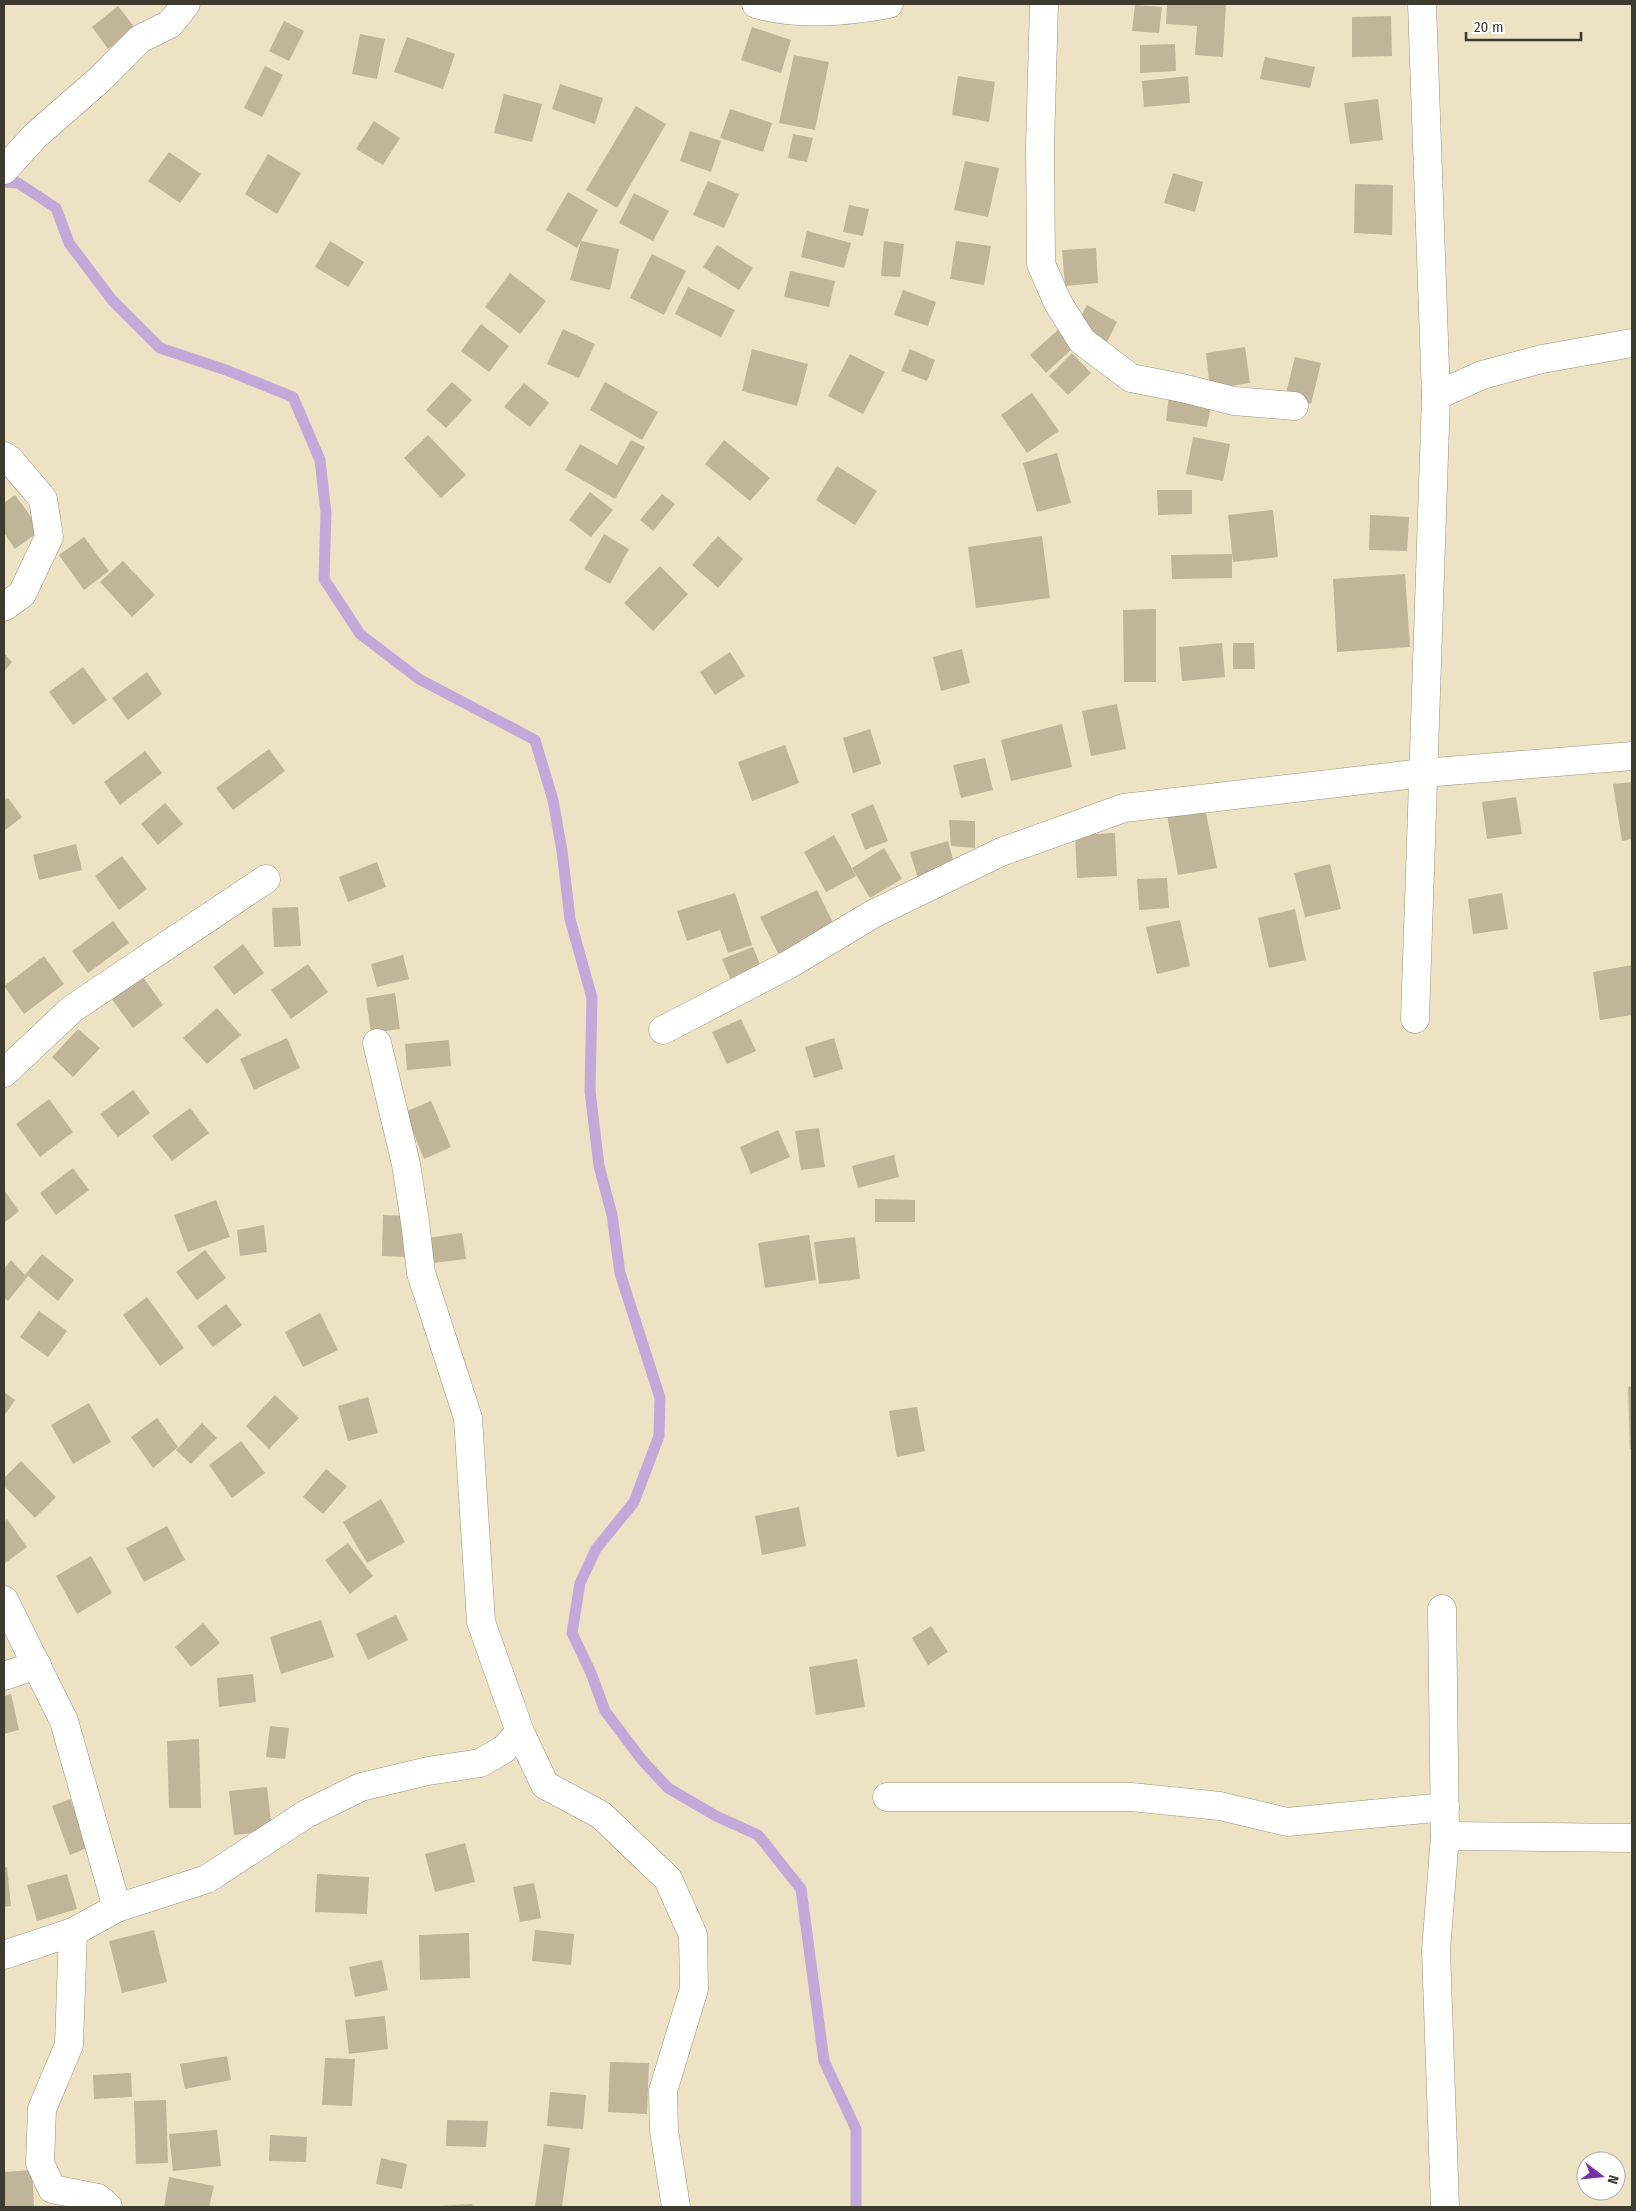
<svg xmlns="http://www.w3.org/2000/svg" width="1636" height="2211" font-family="'Fira Sans Condensed',sans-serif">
  <rect width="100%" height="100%" fill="#eee2c5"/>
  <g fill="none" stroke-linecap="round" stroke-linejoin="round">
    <polyline stroke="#c3a9d9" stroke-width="11" points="4,182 18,183 56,208 69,243 112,300 160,348 226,370 293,397 320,460 326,513 324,579 360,634 419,679 535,740 553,800 562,851 570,919 592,998 590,1091 599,1166 612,1215 620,1273 660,1398 659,1436 634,1502 596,1549 580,1583 572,1633 591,1673 605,1711 642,1760 668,1788 716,1816 758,1835 801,1889 824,2061 856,2129 856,2207"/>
  </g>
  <g fill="#c0b599">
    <polygon points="1167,4 1226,4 1223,57 1195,55 1197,26 1166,24"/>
    <polygon points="1135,5 1162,7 1159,33 1132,31"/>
    <polygon points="118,6 135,28 108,49 92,27"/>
    <polygon points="1391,16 1392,56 1352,57 1352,17"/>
    <polygon points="284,21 304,31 289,61 269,51"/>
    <polygon points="752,27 791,40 781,73 741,60"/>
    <polygon points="360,34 385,39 377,79 352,74"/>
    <polygon points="407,37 455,54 443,89 394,72"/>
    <polygon points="1175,44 1176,71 1140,73 1140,45"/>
    <polygon points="794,55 829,62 815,130 779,123"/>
    <polygon points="1265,57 1315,67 1310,88 1260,79"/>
    <polygon points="265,66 283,75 262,117 244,108"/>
    <polygon points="958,76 995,82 989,122 952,115"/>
    <polygon points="1188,76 1190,103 1144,107 1142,81"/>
    <polygon points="560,84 603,98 595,124 552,109"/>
    <polygon points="504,94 542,104 532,142 494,133"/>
    <polygon points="1378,99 1383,140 1350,144 1344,103"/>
    <polygon points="636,106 666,124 617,208 586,190"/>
    <polygon points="730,109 772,123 763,152 720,138"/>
    <polygon points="374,121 400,138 383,165 356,149"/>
    <polygon points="690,131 721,141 711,172 680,161"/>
    <polygon points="793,134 813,138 807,162 788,158"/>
    <polygon points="169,152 201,174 180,203 148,181"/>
    <polygon points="268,154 301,173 277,214 245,194"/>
    <polygon points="965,161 999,168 988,217 954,210"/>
    <polygon points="1173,173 1203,182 1195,212 1164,203"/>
    <polygon points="708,181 739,194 724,228 693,215"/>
    <polygon points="1355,184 1393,185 1392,235 1354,233"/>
    <polygon points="568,192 598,210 577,248 546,230"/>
    <polygon points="634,193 669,211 653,241 619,223"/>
    <polygon points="849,205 869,209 863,236 843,232"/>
    <polygon points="807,231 851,243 844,268 801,257"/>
    <polygon points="330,241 364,262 348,287 315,267"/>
    <polygon points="581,241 619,249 610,290 570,280"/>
    <polygon points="884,241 904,244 900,277 881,276"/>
    <polygon points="956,241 991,246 984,285 950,279"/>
    <polygon points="717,245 753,268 739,290 703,267"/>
    <polygon points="1096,248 1098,283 1065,286 1062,250"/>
    <polygon points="652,254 686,271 664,315 630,298"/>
    <polygon points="790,271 835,281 829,307 784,297"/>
    <polygon points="510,273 546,301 520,334 485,307"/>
    <polygon points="688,287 735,310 721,337 675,314"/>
    <polygon points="903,290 936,302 928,326 894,315"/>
    <polygon points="1087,305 1117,322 1107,342 1076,325"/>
    <polygon points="481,324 509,346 489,372 461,351"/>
    <polygon points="563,329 595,344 579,378 547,364"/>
    <polygon points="1059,329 1075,346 1046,373 1030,355"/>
    <polygon points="1245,347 1250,383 1210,389 1206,353"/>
    <polygon points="752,349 808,364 797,406 742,391"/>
    <polygon points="910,349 935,360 927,381 901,371"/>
    <polygon points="1072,353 1091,373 1068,395 1049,376"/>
    <polygon points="850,354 885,372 863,414 828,396"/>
    <polygon points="1295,357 1321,363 1311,404 1285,397"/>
    <polygon points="452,382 472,400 446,428 426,410"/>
    <polygon points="605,382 658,412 642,440 590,410"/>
    <polygon points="524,383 549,403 530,427 504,407"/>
    <polygon points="1032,393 1059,431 1027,453 1001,415"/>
    <polygon points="1169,395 1212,401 1207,427 1166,421"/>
    <polygon points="428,435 466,475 441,498 404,458"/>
    <polygon points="1193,437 1230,444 1223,481 1186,474"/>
    <polygon points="631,440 645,447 615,499 565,470 580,444 617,465"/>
    <polygon points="724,440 770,478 750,501 705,464"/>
    <polygon points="1057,453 1071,503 1037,512 1023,463"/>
    <polygon points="837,466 877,491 855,525 816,500"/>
    <polygon points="1157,490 1192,490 1192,514 1158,515"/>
    <polygon points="590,492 613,510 591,537 569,520"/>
    <polygon points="662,494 675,504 653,531 640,520"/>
    <polygon points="15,495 41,530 15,549 4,533 4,503"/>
    <polygon points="1273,510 1278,557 1233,562 1228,515"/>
    <polygon points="1370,515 1409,517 1407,551 1369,550"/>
    <polygon points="604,534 629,549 610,584 584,569"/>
    <polygon points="718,536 743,559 718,588 692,565"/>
    <polygon points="1042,536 1050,598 976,608 968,547"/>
    <polygon points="84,537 109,571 84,590 59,555"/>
    <polygon points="1232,554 1232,578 1172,579 1171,555"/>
    <polygon points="123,561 155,595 132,617 100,582"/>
    <polygon points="660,566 688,594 653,631 624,603"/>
    <polygon points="1405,574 1410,647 1337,652 1333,579"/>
    <polygon points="1156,609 1156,682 1124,682 1123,610"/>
    <polygon points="1222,643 1225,677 1182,681 1179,647"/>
    <polygon points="1233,643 1254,643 1255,669 1233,669"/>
    <polygon points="962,649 970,683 941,691 933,657"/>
    <polygon points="730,652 745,676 715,695 700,672"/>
    <polygon points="4,653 12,662 4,672"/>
    <polygon points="83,667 107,700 73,725 49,692"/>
    <polygon points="147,672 162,694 128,720 112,698"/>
    <polygon points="1117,704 1126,749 1091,756 1082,711"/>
    <polygon points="1062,724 1072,767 1011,781 1001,740"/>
    <polygon points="870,729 881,764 853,773 843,738"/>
    <polygon points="785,745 799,783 752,801 738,762"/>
    <polygon points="269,749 285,771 233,810 216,788"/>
    <polygon points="145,751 162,773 120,805 104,782"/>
    <polygon points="985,758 993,790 961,798 953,765"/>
    <polygon points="1632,782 1632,839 1622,841 1613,784"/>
    <polygon points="1516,797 1522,834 1487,839 1482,802"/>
    <polygon points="8,798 22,817 4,831 4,800"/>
    <polygon points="165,803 183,824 158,845 141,824"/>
    <polygon points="1204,803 1217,868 1178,875 1166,810"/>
    <polygon points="873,804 888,841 865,850 851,814"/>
    <polygon points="949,820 975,821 975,848 951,846"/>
    <polygon points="1115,833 1117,876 1077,878 1075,835"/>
    <polygon points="834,835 856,876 826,892 804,852"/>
    <polygon points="948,841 955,867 918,879 910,852"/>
    <polygon points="76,844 82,870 39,880 33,855"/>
    <polygon points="884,848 902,879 870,898 852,868"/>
    <polygon points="122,856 147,889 119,910 95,876"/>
    <polygon points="377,862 386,887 348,902 339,877"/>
    <polygon points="1330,864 1341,909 1305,917 1294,873"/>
    <polygon points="1167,878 1169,908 1139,910 1137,879"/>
    <polygon points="817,890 835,927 779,955 760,917"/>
    <polygon points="735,893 752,945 728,953 720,930 687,941 677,911"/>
    <polygon points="1502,893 1508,929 1473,934 1468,899"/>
    <polygon points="298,907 301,946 274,947 272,908"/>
    <polygon points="1295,909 1306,960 1269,968 1258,918"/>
    <polygon points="1180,920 1190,966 1157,974 1146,927"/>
    <polygon points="113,921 129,943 88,973 72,951"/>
    <polygon points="243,944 264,973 234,995 213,967"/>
    <polygon points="753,947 765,977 734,988 722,959"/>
    <polygon points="403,955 409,979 377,987 371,964"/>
    <polygon points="44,956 64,984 24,1014 4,986"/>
    <polygon points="308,964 328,992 291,1019 271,990"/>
    <polygon points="1632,965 1632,1015 1600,1020 1593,972"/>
    <polygon points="142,976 163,1005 133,1028 111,998"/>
    <polygon points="395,993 400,1029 371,1033 366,998"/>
    <polygon points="217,1008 241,1035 207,1064 183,1038"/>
    <polygon points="741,1019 756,1051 727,1064 712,1032"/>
    <polygon points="78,1029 100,1048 73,1077 52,1057"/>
    <polygon points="287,1038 300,1068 254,1090 240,1059"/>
    <polygon points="834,1038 843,1069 814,1078 805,1047"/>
    <polygon points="449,1040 451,1066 407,1070 405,1044"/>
    <polygon points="133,1090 150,1113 118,1137 100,1114"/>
    <polygon points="49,1099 73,1132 40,1157 16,1124"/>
    <polygon points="431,1101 451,1147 424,1159 405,1112"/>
    <polygon points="190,1108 209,1133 172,1161 152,1136"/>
    <polygon points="819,1128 825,1167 801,1170 795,1131"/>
    <polygon points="778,1130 790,1157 751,1174 740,1147"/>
    <polygon points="894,1155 899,1177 858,1188 852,1166"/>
    <polygon points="73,1168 89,1190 56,1215 40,1193"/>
    <polygon points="4,1190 19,1211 4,1223"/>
    <polygon points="875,1199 915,1200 915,1222 875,1222"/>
    <polygon points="216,1200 230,1237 188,1252 174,1215"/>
    <polygon points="383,1215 411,1216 410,1257 382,1256"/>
    <polygon points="264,1225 267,1252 240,1256 237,1230"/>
    <polygon points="462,1233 466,1259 425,1264 421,1239"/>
    <polygon points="809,1235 816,1280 765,1288 758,1243"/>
    <polygon points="855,1237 860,1279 819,1284 814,1242"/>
    <polygon points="205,1250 226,1278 197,1300 176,1272"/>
    <polygon points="42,1254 74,1280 58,1301 28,1276 8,1301 4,1298 4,1269 11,1260 25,1275"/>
    <polygon points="147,1297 184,1348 160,1366 123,1315"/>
    <polygon points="226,1304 242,1325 213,1347 197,1326"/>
    <polygon points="39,1311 67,1331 48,1357 20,1337"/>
    <polygon points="320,1313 338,1350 303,1367 285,1332"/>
    <polygon points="1632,1386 1632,1449 1630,1449 1628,1387"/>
    <polygon points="4,1392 15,1400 4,1416"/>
    <polygon points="275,1395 299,1418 269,1449 246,1426"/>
    <polygon points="368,1397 378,1433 348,1441 338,1406"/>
    <polygon points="89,1403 111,1442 73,1464 51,1425"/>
    <polygon points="917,1407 925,1451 897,1457 889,1411"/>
    <polygon points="157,1418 178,1447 153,1468 131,1437"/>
    <polygon points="202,1423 217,1438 191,1464 176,1450"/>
    <polygon points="241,1441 265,1473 232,1498 209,1465"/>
    <polygon points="21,1461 56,1497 35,1518 4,1486 4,1478"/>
    <polygon points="326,1469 347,1486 323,1514 303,1497"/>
    <polygon points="381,1499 405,1542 367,1563 343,1522"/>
    <polygon points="799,1507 806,1546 762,1555 755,1516"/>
    <polygon points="7,1519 27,1547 4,1564 4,1522"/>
    <polygon points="167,1526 185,1560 144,1582 126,1548"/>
    <polygon points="348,1543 373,1576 350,1594 325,1560"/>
    <polygon points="91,1556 112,1593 77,1614 56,1576"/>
    <polygon points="396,1615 408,1640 368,1660 356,1634"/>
    <polygon points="321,1620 334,1657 281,1674 270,1637"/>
    <polygon points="203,1623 220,1643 191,1667 175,1647"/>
    <polygon points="931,1626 948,1652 928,1665 912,1638"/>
    <polygon points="857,1659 865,1707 816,1715 809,1667"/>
    <polygon points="253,1674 256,1702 219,1707 217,1678"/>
    <polygon points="11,1694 19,1730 4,1734 4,1696"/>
    <polygon points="270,1726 289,1728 285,1759 266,1757"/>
    <polygon points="199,1739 201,1808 169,1808 167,1741"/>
    <polygon points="267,1787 272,1831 234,1835 229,1791"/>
    <polygon points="70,1799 89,1847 70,1855 52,1806"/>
    <polygon points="465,1843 475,1882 435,1892 425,1854"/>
    <polygon points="7,1867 11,1906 4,1907 4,1868"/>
    <polygon points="67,1874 77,1909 37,1921 27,1885"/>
    <polygon points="317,1874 369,1877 367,1914 315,1912"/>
    <polygon points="534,1883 541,1918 520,1922 513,1887"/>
    <polygon points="154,1930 167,1982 122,1993 109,1941"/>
    <polygon points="535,1930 574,1934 571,1965 532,1961"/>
    <polygon points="469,1933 470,1978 420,1980 419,1935"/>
    <polygon points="382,1960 388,1990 355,1997 349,1967"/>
    <polygon points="385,2016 388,2049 349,2054 345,2020"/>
    <polygon points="227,2056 231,2080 185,2089 180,2064"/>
    <polygon points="325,2058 355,2059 352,2106 322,2105"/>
    <polygon points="610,2062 649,2063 647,2114 608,2112"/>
    <polygon points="131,2073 132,2097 94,2099 93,2075"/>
    <polygon points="550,2092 586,2095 583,2129 547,2126"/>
    <polygon points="166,2100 168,2163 136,2164 134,2101"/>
    <polygon points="447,2120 488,2121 486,2147 446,2146"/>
    <polygon points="217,2130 221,2166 173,2171 169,2134"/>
    <polygon points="270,2135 307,2137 306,2162 269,2161"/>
    <polygon points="544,2144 570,2148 562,2207 535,2207"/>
    <polygon points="381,2158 407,2164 402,2189 376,2184"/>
    <polygon points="32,2170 34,2206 4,2207 4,2172"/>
    <polygon points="169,2177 214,2186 209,2207 164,2207"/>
    <polygon points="472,2204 473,2207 441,2207 441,2206"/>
  </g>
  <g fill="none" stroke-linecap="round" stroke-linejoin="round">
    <g stroke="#9d9277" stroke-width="29">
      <g id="minor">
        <path d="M756,4C799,16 845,12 889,4"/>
        <polyline points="1044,4 1040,146 1041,264 1058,303 1082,341 1131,378 1182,388 1234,401 1294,406"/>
        <polyline points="4,170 35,136 100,79 140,39 170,24 186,4"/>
        <polyline points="1436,396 1482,375 1542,359 1632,343"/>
        <polyline points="4,456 10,460 43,499 49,537 22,594 4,607"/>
        <polyline points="1415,1019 1436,396 1422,4"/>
        <polyline points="663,1030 788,965 873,914 1001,852 1124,808 1423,773 1632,756"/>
        <polyline points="377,1043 406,1164 415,1222 421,1273 468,1418 481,1622 520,1732 545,1785 601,1815 668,1879 693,1935 694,1989 663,2091 664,2131 676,2207"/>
        <polyline points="4,1073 72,1009 266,879"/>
        <polyline points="4,1600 64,1721 117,1908"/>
        <polyline points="1442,1609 1445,1836 1436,1950 1445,2207"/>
        <polyline points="4,1676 37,1665"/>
        <polyline points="887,1797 1131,1797 1220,1806 1287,1822 1445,1807"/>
        <polyline points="1445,1836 1632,1838"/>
        <polyline points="73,1932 69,2045 42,2109 40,2163 52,2189 98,2198 108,2207"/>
        <polyline points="4,1955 73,1932 117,1908 207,1879 306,1814 361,1787 428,1771 480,1763 503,1750 520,1732"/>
      </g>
    </g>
    <use href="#minor" stroke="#fff" stroke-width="28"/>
  </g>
  <rect width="1636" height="2211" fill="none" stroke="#3e3a2e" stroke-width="10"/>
  <g transform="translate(1601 2176) rotate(106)"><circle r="24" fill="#ffffff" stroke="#b2b0ab"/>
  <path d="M0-4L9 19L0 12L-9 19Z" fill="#7932a5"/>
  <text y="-8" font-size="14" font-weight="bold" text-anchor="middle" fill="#3e3a2e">N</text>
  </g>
  <path d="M1466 32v8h115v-8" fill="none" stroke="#3e3a2e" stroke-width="2.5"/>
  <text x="1474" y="32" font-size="15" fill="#3e3a2e" stroke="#ffffff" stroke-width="4" paint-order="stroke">20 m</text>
</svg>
